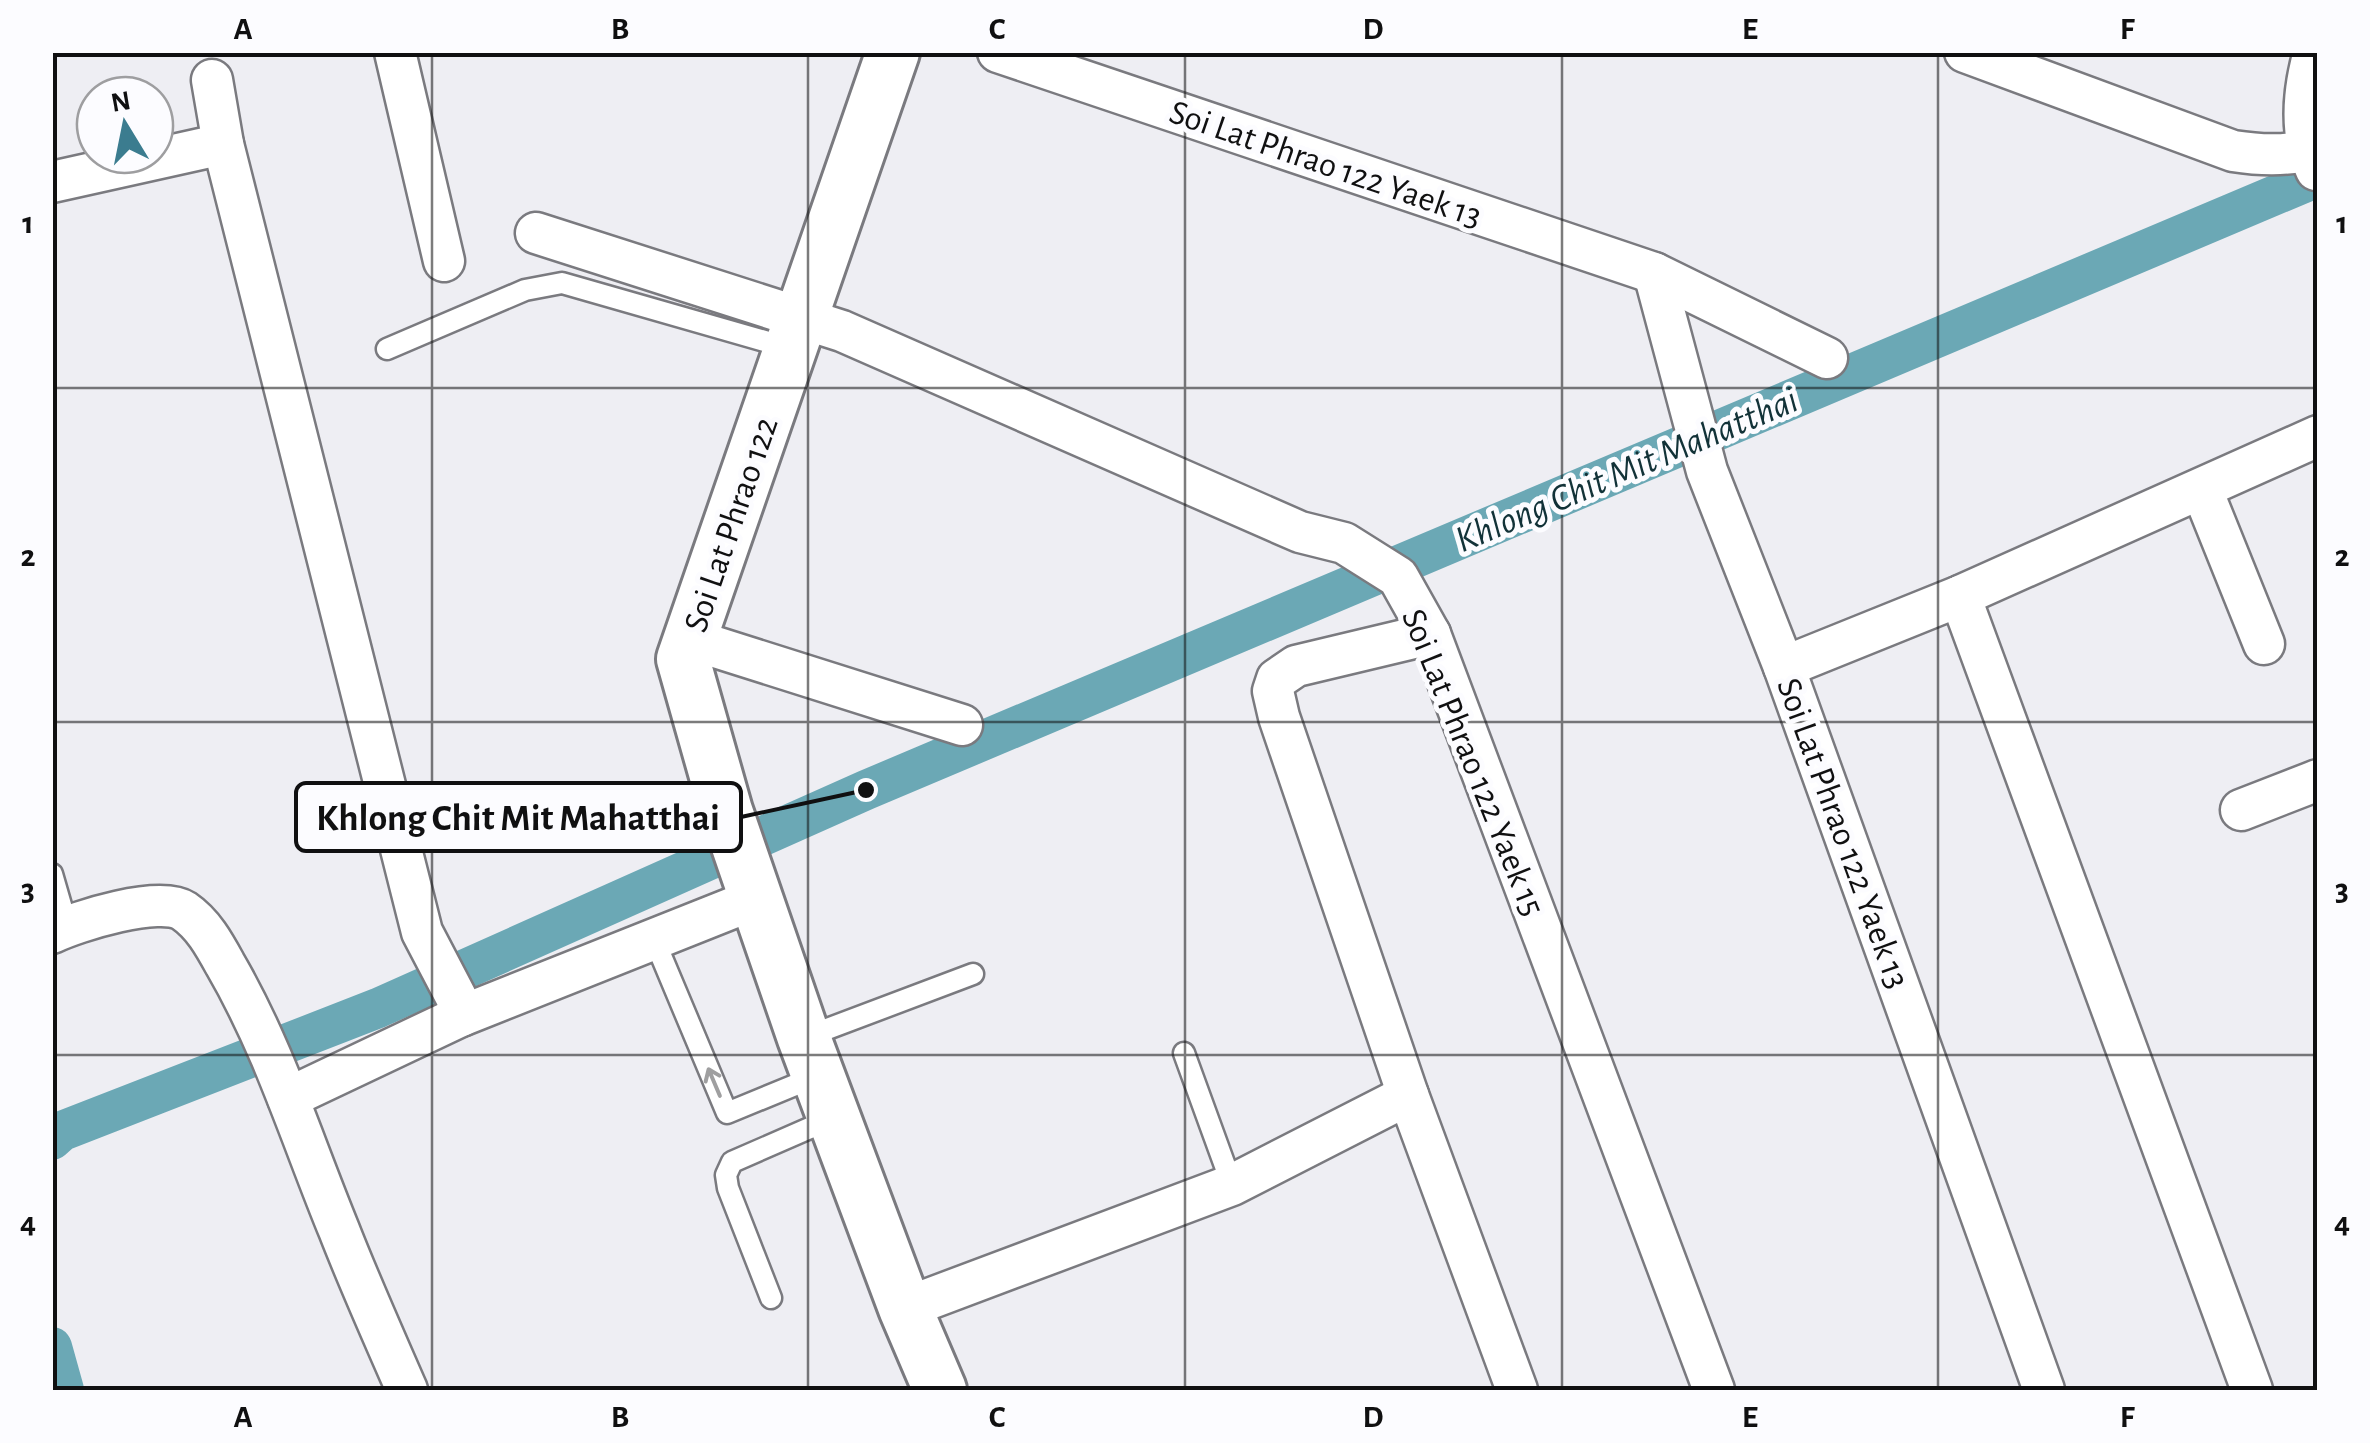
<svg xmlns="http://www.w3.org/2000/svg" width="2370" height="1443" font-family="'Alegreya Sans',sans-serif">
  <rect width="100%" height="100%" fill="#eeeef3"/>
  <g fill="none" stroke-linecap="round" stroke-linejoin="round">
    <g stroke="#6ba8b5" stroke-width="40">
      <polyline points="52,1140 62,1131 378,1008 866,790 2318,177"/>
      <polyline points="52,1347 64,1390"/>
    </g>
    <g stroke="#7a7a7f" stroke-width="25">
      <g id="service">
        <polyline points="387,349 525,290 562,283 789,348"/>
        <polyline points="52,874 67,926"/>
        <polyline points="654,939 727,1113 817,1076"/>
        <polyline points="806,1037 973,974"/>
        <polyline points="1184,1053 1232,1185"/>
        <polyline points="771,1298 728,1188 726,1175 732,1162 835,1117"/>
      </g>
    </g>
    <g stroke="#7a7a7f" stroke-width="45">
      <g id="minor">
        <polyline points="395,52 444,261"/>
        <polyline points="998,52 1654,273 1827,358"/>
        <path d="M1965,52L2233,151C2259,155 2294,157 2318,146"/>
        <path d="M2314,52C2303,91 2299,133 2316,170"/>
        <polyline points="212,80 223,144 422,932 456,997 461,1016"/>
        <polyline points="52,182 223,144"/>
        <polyline points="536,233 842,331 1300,532 1344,543 1398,577 1430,634 1714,1390"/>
        <polyline points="1654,273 1707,471 1784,667 2044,1390"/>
        <polyline points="2202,490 2264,644"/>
        <polyline points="1960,596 2252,1390"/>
        <polyline points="1430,634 1296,666 1277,679 1273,691 1279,717 1408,1095 1517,1390"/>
        <polyline points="690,639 962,725"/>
        <polyline points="1784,667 1960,596 2318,436"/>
        <polyline points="2241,810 2318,780"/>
        <path d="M52,933C77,921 160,895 184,911C203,924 214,944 225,964C274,1048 302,1140 339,1230C360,1284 384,1337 407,1390"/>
        <polyline points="288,1098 461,1016 755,899"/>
        <polyline points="905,1308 1232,1185 1408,1095"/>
      </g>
    </g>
    <g stroke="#7a7a7f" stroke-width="58">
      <polyline id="tertiary" points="893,52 683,659 726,811 804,1038 905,1308 940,1390"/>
    </g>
    <use href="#service" stroke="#fff" stroke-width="20"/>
    <use href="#minor" stroke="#fff" stroke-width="40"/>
    <use href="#tertiary" stroke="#fff" stroke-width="52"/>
  </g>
  <defs><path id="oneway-shaft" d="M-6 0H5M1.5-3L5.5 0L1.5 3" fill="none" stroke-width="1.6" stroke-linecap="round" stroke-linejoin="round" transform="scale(2.5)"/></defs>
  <use stroke="#9f9fa0" href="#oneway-shaft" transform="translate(714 1082) rotate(-113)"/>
  <path fill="none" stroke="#101011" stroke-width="2.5" stroke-opacity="0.55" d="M432,52V1390M808,52V1390M1185,52V1390M1562,52V1390M1938,52V1390M52,388H2318M52,722H2318M52,1055H2318"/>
  <g text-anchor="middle" stroke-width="10" stroke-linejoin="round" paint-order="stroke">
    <g font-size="35" fill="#101011" stroke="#fcfcff">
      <text transform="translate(1326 163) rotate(19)" y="12">Soi Lat Phrao 122 Yaek 13</text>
      <text transform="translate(730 524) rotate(-71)" y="12">Soi Lat Phrao 122</text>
      <text transform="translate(1474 762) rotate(68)" y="12">Soi Lat Phrao 122 Yaek 15</text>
      <text transform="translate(1844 833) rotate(70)" y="12">Soi Lat Phrao 122 Yaek 13</text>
    </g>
    <g font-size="38" font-style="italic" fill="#123238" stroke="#fcfcff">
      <text transform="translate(1626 469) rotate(-23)" y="13">Khlong Chit Mit Mahatthai</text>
    </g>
  </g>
  <path fill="none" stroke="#101011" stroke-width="4" d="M866 790L741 817"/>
  <circle fill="#101011" stroke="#fcfcff" stroke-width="4" cx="866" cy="790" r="10"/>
  <rect fill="#fcfcff" stroke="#101011" stroke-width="4" x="296" y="783" width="445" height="68" rx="10"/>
  <g font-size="38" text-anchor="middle" font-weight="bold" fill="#101011">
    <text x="518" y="830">Khlong Chit Mit Mahatthai</text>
  </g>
  <rect width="2370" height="1443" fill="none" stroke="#fcfcff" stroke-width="110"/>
  <g transform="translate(125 125) rotate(350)"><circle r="48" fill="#fcfcff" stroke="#9e9ea0" stroke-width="2.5"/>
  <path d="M0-8L18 38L0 25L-18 38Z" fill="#3b7c8f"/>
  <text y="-15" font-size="28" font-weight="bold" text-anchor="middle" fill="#101011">N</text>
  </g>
  <rect x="55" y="55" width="2260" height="1333" fill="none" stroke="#101011" stroke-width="4"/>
  <g font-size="32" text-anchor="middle" font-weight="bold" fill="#101011">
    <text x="243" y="39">A</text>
    <text x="620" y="39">B</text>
    <text x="997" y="39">C</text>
    <text x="1373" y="39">D</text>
    <text x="1750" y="39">E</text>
    <text x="2127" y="39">F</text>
    <text x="28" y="233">1</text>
    <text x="2342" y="233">1</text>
    <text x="28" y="566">2</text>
    <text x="2342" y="566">2</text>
    <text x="28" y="900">3</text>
    <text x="2342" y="900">3</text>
    <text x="28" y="1233">4</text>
    <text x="2342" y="1233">4</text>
    <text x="243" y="1427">A</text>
    <text x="620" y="1427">B</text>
    <text x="997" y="1427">C</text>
    <text x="1373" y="1427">D</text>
    <text x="1750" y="1427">E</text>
    <text x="2127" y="1427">F</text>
  </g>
</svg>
